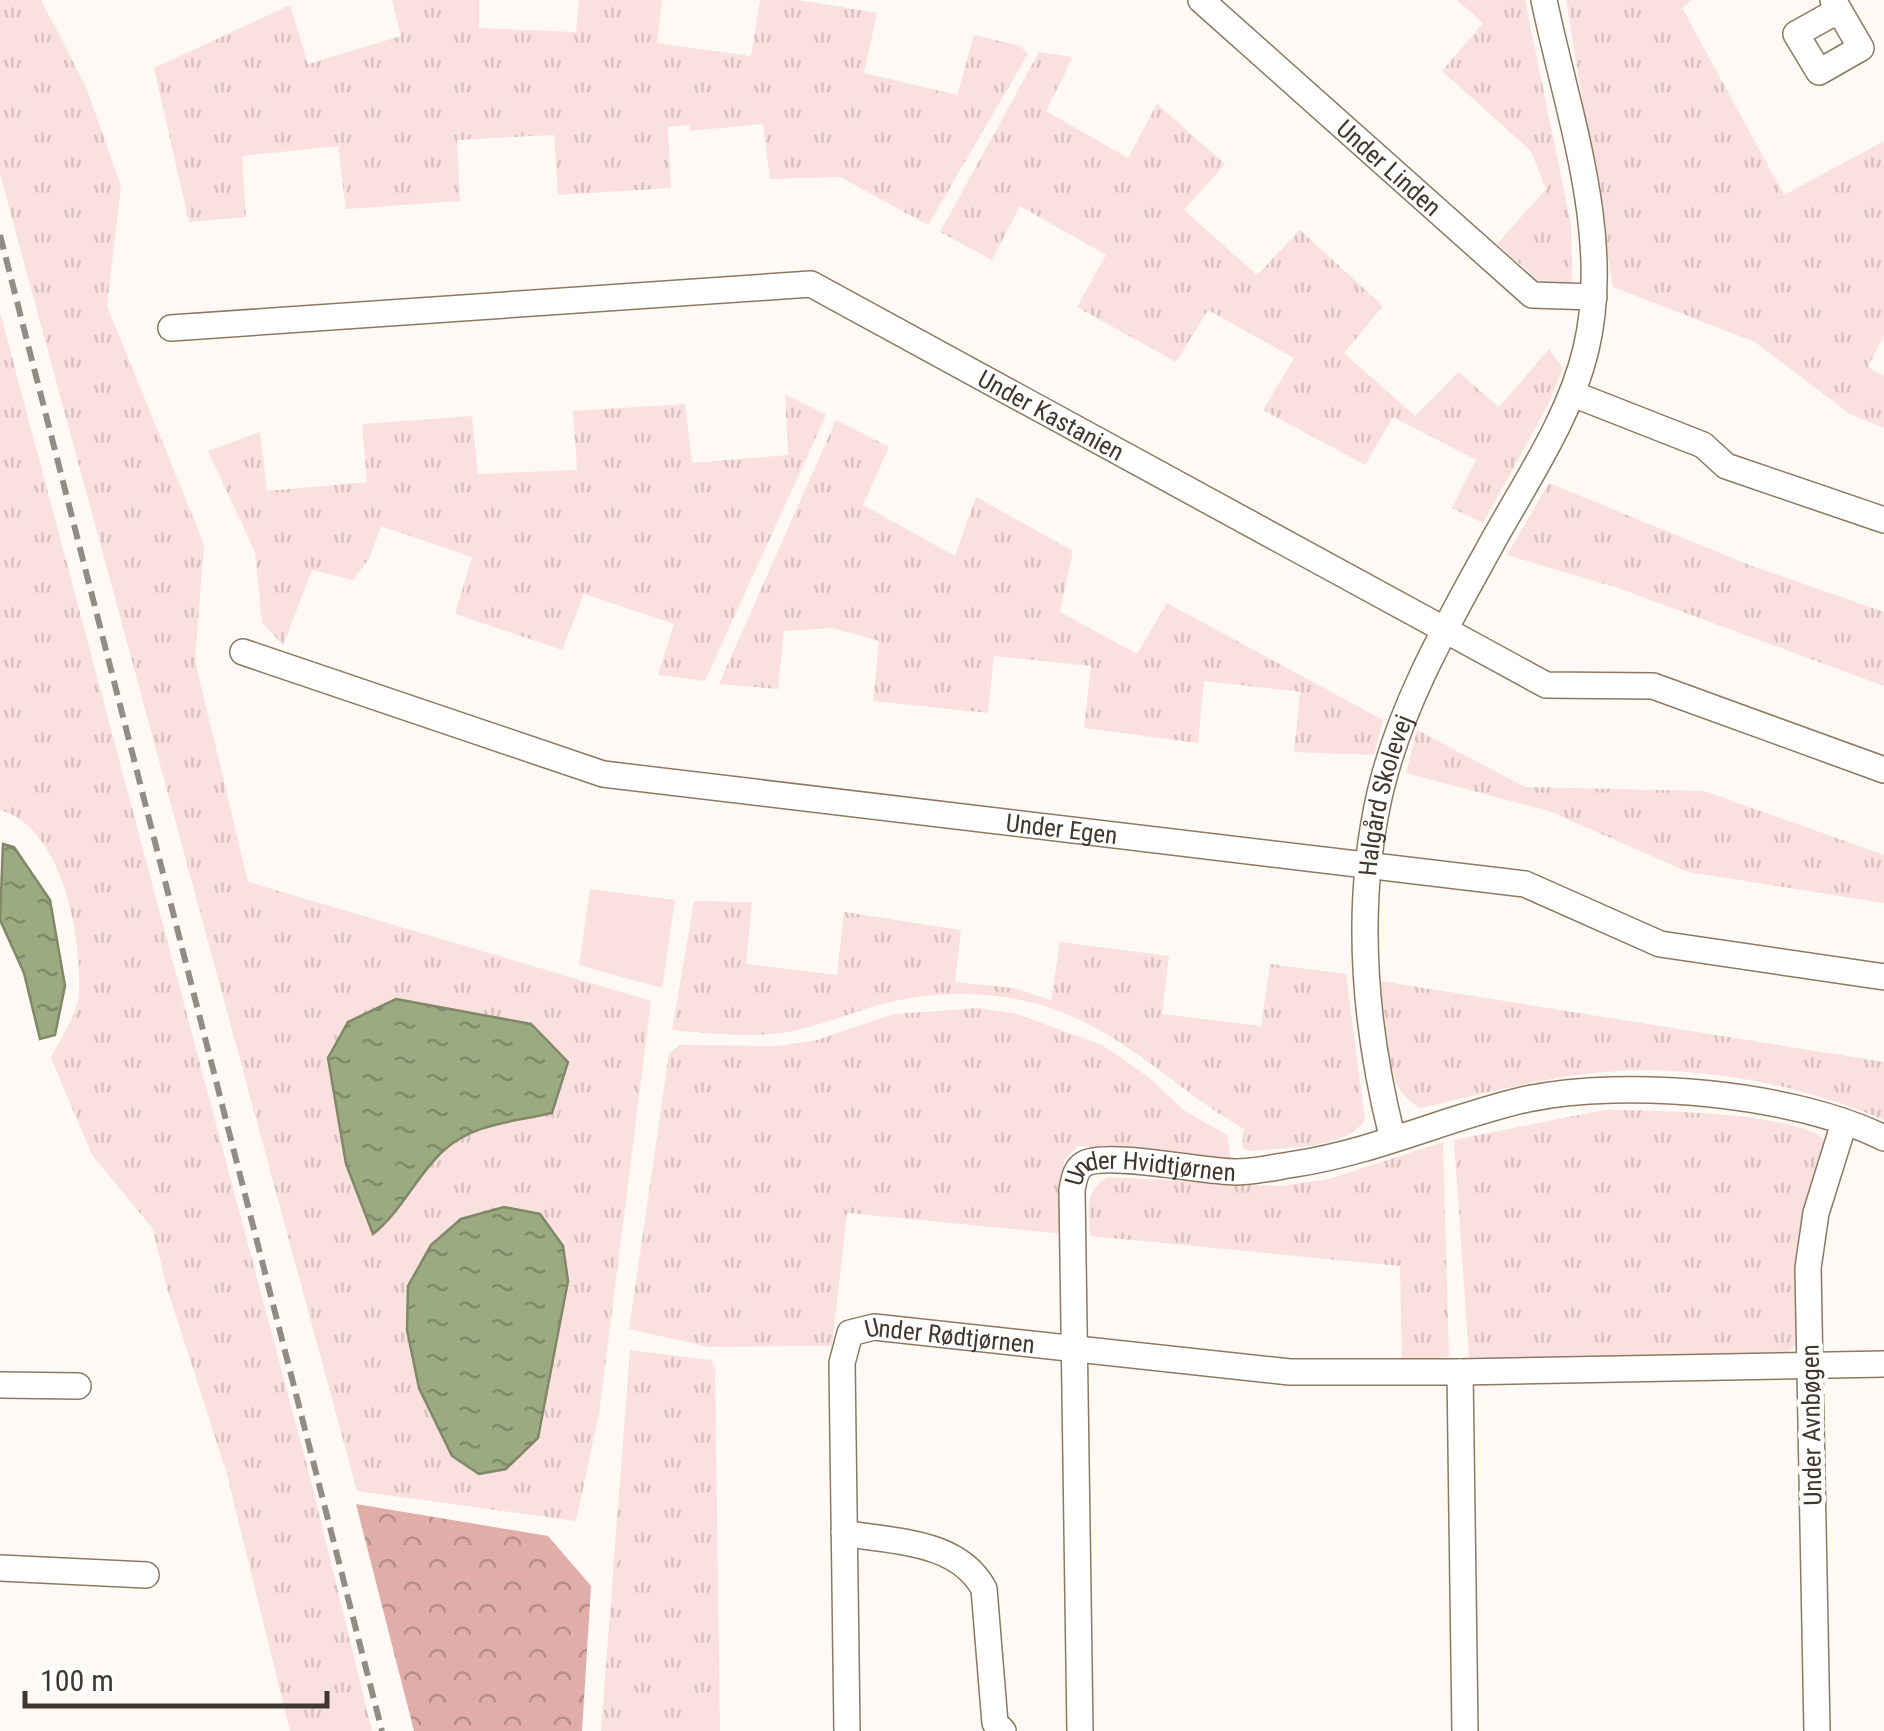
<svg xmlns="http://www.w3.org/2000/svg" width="1884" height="1731" font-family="'Roboto Condensed',sans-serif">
  <defs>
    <pattern id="grass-tufts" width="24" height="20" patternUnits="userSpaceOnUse" patternTransform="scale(2.5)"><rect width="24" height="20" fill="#fae1df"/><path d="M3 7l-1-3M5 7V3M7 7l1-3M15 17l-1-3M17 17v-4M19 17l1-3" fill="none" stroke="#d7c2c0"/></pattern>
    <pattern id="forest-crowns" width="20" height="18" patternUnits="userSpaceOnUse" patternTransform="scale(2.5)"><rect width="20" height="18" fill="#e0ada9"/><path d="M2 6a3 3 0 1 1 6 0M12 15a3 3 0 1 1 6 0" fill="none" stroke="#b78e8a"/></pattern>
    <pattern id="water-ripples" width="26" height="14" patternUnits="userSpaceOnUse" patternTransform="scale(2.5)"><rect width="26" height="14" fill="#9baa81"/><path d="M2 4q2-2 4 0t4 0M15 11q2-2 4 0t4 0" fill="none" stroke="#808b6a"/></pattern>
  </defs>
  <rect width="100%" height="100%" fill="#fef9f4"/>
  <g fill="url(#grass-tufts)" fill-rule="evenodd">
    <path d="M0,0H41L86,87L121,186L107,306L204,544L195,660L248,882L651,1001L599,1414L576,1521L357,1491L0,174ZM549,1363L538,1438L479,1474L452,1455L419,1388Z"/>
    <polygon points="392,0 479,0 479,28 576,32 579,0 662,0 657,43 751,56 760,0 798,0 877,13 864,73 957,95 974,35 1020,46 1028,54 928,225 840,177 770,179 763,124 690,131 689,125 668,127 671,188 558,195 554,135 457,140 460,201 346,209 338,146 242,156 246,217 189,222 154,68 290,5 308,64 401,36"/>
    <polygon points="1457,0 1525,0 1571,225 1572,283 1538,280 1497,244 1546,189 1531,151 1442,71 1483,23"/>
    <polygon points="1566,0 1691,0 1682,8 1784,195 1884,141 1884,335 1868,367 1884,376 1884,428 1850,414 1755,342 1613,287"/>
    <polygon points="1039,52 1073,57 1046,111 1128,158 1157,104 1225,164 1184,210 1257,275 1300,230 1383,306 1344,353 1415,416 1458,372 1499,407 1549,349 1563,368 1548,405 1483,523 1452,508 1476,460 1393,417 1365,465 1263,410 1294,358 1208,310 1176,362 1077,307 1106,255 1020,206 992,260 940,232"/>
    <path d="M0,312L312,1485L372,1731H290L226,1471L166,1285L153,1229L92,1155L51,1058C60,1039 78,1014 79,993C82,936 63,828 0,810Z"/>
    <polygon points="785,394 826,415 705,681 658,675 674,624 584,594 562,650 455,614 472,557 381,526 369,559 353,580 312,570 283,645 262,623 255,552 208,451 260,432 267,491 367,482 362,424 472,416 478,474 577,470 573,411 685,404 692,463 788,455"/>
    <polygon points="836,420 889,447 863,505 955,556 976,497 1073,551 1060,612 1137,654 1167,603 1383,720 1374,755 1294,752 1300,692 1204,681 1198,743 1084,728 1091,666 994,656 988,713 873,701 879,641 833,628 784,631 778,689 719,684"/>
    <polygon points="1549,483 1749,565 1884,612 1884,686 1618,588 1507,555"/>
    <polygon points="1417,730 1525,787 1704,791 1884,855 1884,903 1688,872 1549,811 1406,773"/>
    <path d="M694,901L752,902L746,964L837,975L844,912L961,930L955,982L1013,988L1051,1000L1060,942L1169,956L1162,1014L1261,1026L1270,964L1346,974L1365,1120C1346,1150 1284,1147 1252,1151L1242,1148L1244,1129C1181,1093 1132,1040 1064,1013C1006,989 935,989 875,1006C841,1016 807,1031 772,1034C739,1037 705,1033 672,1030Z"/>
    <path d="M1380,981L1884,1062V1120C1795,1082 1682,1061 1585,1074C1529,1081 1475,1096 1420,1108C1380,1087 1385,1020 1380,981Z"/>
    <polygon points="979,1008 1017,1014 1102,1045 1147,1076 1185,1111 1227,1135 1231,1161 1078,1146 1064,1160 1064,1234 847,1213 832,1346 709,1347 629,1329 669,1054 679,1045 777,1046 817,1040 894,1014"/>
    <path d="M1604,1110C1644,1110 1803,1112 1825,1141L1797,1344L1786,1353L1761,1360L1469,1358L1454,1140Z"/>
    <path d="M1443,1142L1449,1357L1402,1360L1400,1266L1090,1236C1089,1210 1083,1192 1108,1177L1281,1186L1329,1179Z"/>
    <polygon points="630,1350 711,1360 715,1368 720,1731 601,1731"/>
  </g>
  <polygon fill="url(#forest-crowns)" points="356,1504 548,1536 591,1586 582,1731 414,1731"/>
  <polygon fill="#fae1df" points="590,889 675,900 662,988 579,965"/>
  <g fill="url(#water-ripples)" stroke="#808868" stroke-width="2.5">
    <polygon points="3,844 14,847 50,900 65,986 55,1035 40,1039 24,973 0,920"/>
    <path d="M396,999L531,1024L568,1062L552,1113C514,1122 473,1123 443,1151C416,1176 402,1211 373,1234L346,1164L328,1058L348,1022Z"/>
    <polygon points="504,1207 540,1214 563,1246 568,1281 538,1438 506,1469 479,1474 452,1456 419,1388 407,1330 408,1286 431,1245 461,1219"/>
  </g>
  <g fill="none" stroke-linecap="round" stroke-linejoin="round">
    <g stroke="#8c7961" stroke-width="28">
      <g id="street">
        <path id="s1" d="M1201,0L1532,295L1594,297"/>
        <polyline points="1833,0 1861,48 1819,72 1796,34 1839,10"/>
        <path id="s2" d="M171,328L811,284L1546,685L1653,686L1884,770"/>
        <polyline points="1573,394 1703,445 1726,466 1884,520"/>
        <path id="s3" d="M243,652L603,774L1525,884L1660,944L1884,977"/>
        <path id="s4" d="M1392,1136C1364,1024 1354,907 1380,793C1400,707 1445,628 1487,552C1522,487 1569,421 1586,349C1613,236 1567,111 1544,0"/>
        <polyline points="1460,1372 1884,1364"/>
        <polyline points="0,1385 78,1386"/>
        <path d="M844,1533C893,1542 958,1540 984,1589L995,1723L1003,1731"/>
        <polyline points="0,1568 146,1575"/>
        <path id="s5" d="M847,1731L842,1363L850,1333L874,1327L1290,1372H1460L1465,1731"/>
        <path id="s6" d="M1080,1731L1072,1190C1074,1180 1075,1169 1084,1164C1106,1151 1204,1172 1235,1172C1254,1172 1275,1167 1295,1164C1374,1152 1449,1117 1527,1099C1627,1078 1793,1093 1884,1138"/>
        <polyline points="1817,1731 1808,1268 1816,1213 1844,1123"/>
      </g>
    </g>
    <use href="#street" stroke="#fff" stroke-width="25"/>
    <polyline stroke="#938c84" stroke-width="6" stroke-dasharray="15 8" stroke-linecap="butt" points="0,235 382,1731"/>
  </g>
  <g text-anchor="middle" stroke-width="9" stroke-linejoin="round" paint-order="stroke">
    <g font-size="25" fill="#40382e" stroke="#fff">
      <text dy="9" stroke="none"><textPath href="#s1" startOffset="252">Under Linden</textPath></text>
      <text dy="9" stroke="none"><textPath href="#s2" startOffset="915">Under Kastanien</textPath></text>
      <text dy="9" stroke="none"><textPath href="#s4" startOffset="345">Halgård Skolevej</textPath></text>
      <text dy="9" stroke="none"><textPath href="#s3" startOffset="842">Under Egen</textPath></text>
      <text dy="9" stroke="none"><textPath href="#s6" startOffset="635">Under Hvidtjørnen</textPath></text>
      <text dy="9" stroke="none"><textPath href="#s5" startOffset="500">Under Rødtjørnen</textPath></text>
      <text transform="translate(1811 1425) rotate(-91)" y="9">Under Avnbøgen</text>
    </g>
  </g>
  <path d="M25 1691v15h302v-15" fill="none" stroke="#40382e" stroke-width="5"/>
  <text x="40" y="1691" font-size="30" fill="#40382e" stroke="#ffffff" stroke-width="8" paint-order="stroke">100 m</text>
</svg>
